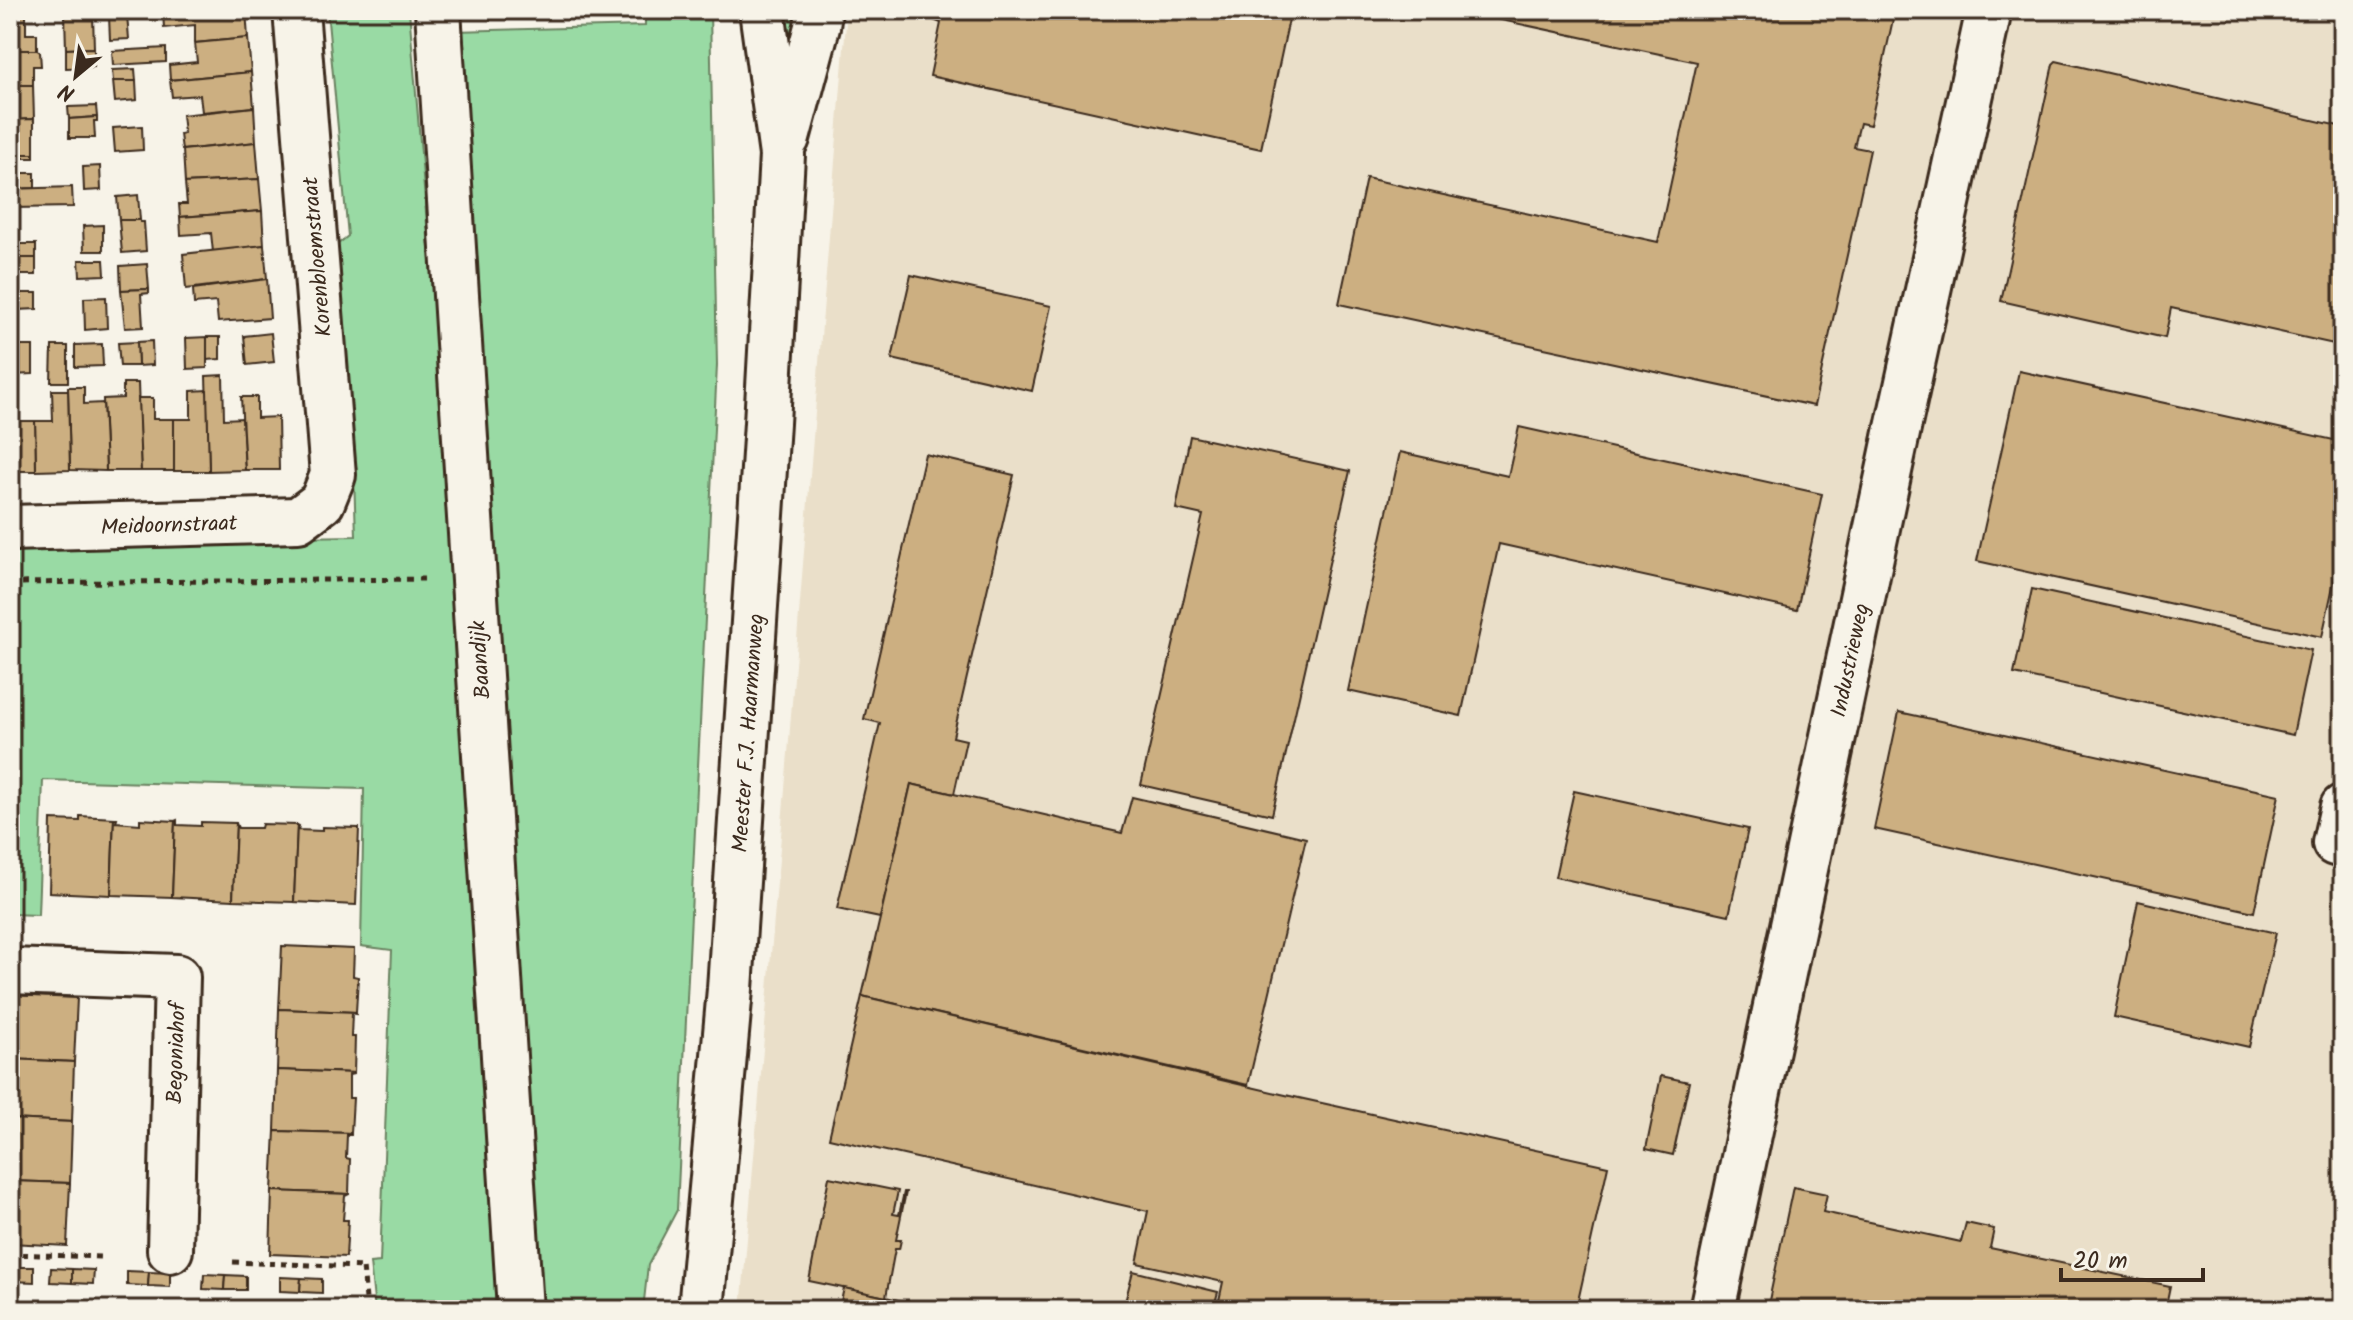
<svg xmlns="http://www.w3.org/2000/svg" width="2353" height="1320" font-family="Kalam,sans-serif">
  <rect width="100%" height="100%" fill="#f7f3e8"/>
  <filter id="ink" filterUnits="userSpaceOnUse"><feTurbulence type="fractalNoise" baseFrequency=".0125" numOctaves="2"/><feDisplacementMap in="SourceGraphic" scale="16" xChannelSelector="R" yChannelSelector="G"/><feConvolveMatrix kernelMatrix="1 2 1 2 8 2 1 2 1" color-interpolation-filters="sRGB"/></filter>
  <g filter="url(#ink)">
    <polygon fill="#eadfc9" points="847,10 2343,10 2343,1310 741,1310 788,753"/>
    <g fill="#99daa4" stroke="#6a8261" stroke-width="2">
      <polygon points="327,10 409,10 431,272 500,1310 375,1310 370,1263 380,1262 392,950 361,946 364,789 43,780 38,915 10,914 10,542 356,536 354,475 332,249 348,236"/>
      <polygon points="645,10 710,10 717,365 677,1210 648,1265 643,1310 536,1310 455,31 645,26"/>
      <polygon points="778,10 802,10 796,89"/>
    </g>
    <g fill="#ccaf81" stroke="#3b2a1e" stroke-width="2">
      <polygon points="109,10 127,10 127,15 109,16"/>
      <polygon points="188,10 246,10 248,38 195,43 195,25 164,28 163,12"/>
      <polygon points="927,10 1291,10 1261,149 930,76 941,23 933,20"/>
      <polygon points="1455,10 1895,10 1870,125 1860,123 1854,147 1870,150 1814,406 1339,304 1366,178 1658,242 1697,62"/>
      <polygon points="26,14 26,34 37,34 37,50 10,50 10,15"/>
      <polygon points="65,15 93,15 94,48 66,49"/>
      <polygon points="127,15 129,39 110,40 109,16"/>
      <polygon points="248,38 251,72 170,80 169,65 197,62 195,43"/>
      <polygon points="94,48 94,67 66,68 66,49"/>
      <polygon points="166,48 166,62 113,65 112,51"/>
      <polygon points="10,50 37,50 40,52 41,66 33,66 33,85 10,85"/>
      <polygon points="2056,61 2343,127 2343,346 2171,308 2165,338 2001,301 2053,64"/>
      <polygon points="135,69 136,81 113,81 112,70"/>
      <polygon points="251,72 254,107 202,112 200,95 172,97 170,80"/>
      <polygon points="113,81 136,81 137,100 115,102"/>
      <polygon points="10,85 33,85 34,119 10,120"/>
      <polygon points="96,106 97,117 69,119 68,107"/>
      <polygon points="254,107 256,142 182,150 180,134 184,133 182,115"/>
      <polygon points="97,117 97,121 94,121 95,138 69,138 69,119"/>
      <polygon points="34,119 34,154 10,154 10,120"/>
      <polygon points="142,126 143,150 115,152 113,128"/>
      <polygon points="256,142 259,179 185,183 183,150"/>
      <polygon points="10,154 34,154 34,158 13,158 13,173 35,173 35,188 10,189"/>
      <polygon points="100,166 101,190 84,191 83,167"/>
      <polygon points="259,179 262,211 180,217 179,204 187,204 185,183"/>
      <polygon points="72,187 73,207 13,208 13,224 10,224 10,189"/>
      <polygon points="138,195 140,220 119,220 117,197"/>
      <polygon points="262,211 264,245 213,252 211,233 181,235 180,217"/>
      <polygon points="119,220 140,220 140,222 144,222 146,251 122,253"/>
      <polygon points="10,224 13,224 13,244 36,244 36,258 10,258"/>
      <polygon points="103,225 103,251 84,251 83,226"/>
      <polygon points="264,245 267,279 186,289 183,254"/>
      <polygon points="10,258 36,258 36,275 15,275 15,293 10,293"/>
      <polygon points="79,260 104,260 105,275 80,276"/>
      <polygon points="147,264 149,289 121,290 120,266"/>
      <polygon points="911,275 1051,306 1032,391 892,359"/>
      <polygon points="267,279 270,318 218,322 216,302 194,304 193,289"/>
      <polygon points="149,289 149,293 141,294 143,327 125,328 121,290"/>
      <polygon points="10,293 37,293 37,309 16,310 16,329 10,329"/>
      <polygon points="106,297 107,328 85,330 84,298"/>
      <polygon points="271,333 274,362 247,365 244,336"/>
      <polygon points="207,337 220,337 220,359 207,360"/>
      <polygon points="207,337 207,368 187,369 186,338"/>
      <polygon points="152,341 153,365 138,366 137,342"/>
      <polygon points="137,342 138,366 120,366 118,343"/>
      <polygon points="102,344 103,366 75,367 75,345"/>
      <polygon points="10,346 33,346 33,374 10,375"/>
      <polygon points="52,346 68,346 68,382 51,382"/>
      <polygon points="2019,371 2343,442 2343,540 2322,637 1977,561"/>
      <polygon points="223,375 224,419 242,418 245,470 209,471 206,376"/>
      <polygon points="123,383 138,383 141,471 106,471 103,399 123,398"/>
      <polygon points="68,387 84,387 84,404 103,403 106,471 70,470"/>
      <polygon points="52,390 68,390 70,470 36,471 35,421 53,421"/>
      <polygon points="207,390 209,471 174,471 174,419 191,419 191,391"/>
      <polygon points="241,397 257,397 257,418 278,417 279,470 245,470"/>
      <polygon points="138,398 153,398 153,419 174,419 174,471 141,471"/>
      <polygon points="10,400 14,400 15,421 35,421 36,471 10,471"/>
      <polygon points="1519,427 1822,494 1797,610 1499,544 1461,716 1348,691 1400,452 1508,476"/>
      <polygon points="1190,436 1350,471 1272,815 1141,785 1203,515 1176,509"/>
      <polygon points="925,454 1014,475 953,737 966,740 954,794 911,784 880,918 837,909 880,723 864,719"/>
      <polygon points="2032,589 2311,650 2293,735 2014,674"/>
      <polygon points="1899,712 2279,795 2254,912 1874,829"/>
      <polygon points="911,784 1122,833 1132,797 1306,838 1248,1085 862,996"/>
      <polygon points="1574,791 1748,829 1729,915 1555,877"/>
      <polygon points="80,816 114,818 111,895 49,892 51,820 80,821"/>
      <polygon points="114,818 117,818 116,822 140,824 140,819 175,821 172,897 111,895"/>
      <polygon points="177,820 177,825 201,826 201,822 236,823 233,900 172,897 175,821"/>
      <polygon points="236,823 238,828 261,828 262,824 297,825 294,902 233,900"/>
      <polygon points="297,825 299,826 298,830 322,831 322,827 359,828 356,905 294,902"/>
      <polygon points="2138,901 2276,933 2249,1047 2114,1017"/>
      <polygon points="282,946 354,949 353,976 358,977 356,1012 279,1009"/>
      <polygon points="10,995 77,998 74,1062 10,1059"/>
      <polygon points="862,996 1281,1094 1608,1166 1576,1310 1217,1310 1223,1282 1137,1263 1148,1211 829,1138"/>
      <polygon points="279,1009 356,1012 356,1014 352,1013 351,1037 355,1037 354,1073 277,1070"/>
      <polygon points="10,1059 74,1062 72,1122 10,1119"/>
      <polygon points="277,1070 354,1073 354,1074 349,1075 349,1098 353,1098 351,1133 275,1131"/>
      <polygon points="1661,1076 1689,1082 1673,1155 1646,1149"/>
      <polygon points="10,1119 72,1122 70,1183 10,1181"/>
      <polygon points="275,1131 351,1133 351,1135 347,1135 346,1158 350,1159 349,1194 272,1191"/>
      <polygon points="829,1177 898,1191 893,1214 899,1215 904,1192 906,1192 896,1240 901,1240 899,1249 895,1249 886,1297 809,1281"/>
      <polygon points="10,1181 70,1183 67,1246 10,1243"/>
      <polygon points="1793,1187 1827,1194 1823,1212 1961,1242 1966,1223 1994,1229 1990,1248 2170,1286 2165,1310 1767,1310"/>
      <polygon points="272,1191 349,1194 345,1196 343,1220 348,1220 346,1257 270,1254"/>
      <polygon points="12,1267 34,1267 34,1282 12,1281"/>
      <polygon points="51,1268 72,1269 72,1283 50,1282"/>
      <polygon points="72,1269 94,1270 93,1284 72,1283"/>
      <polygon points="127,1271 149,1272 148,1286 127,1285"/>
      <polygon points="1133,1271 1218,1292 1213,1310 1140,1310 1124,1306"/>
      <polygon points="149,1272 170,1273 170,1287 148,1286"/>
      <polygon points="204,1274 225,1275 224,1290 203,1289"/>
      <polygon points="225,1275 246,1276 246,1290 224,1290"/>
      <polygon points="280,1277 301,1278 300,1292 280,1291"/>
      <polygon points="301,1278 322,1279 322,1293 300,1292"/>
      <polygon points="844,1288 886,1297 939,1310 839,1310"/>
    </g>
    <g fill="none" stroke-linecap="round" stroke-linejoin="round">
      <g stroke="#3b2a1e" stroke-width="50">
        <g id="street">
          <polyline points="438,10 520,1310"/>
          <polyline points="10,528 298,520 322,502 333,475 296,10"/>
          <polyline points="2335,843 2343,807"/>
          <polyline points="10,971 177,977 170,1250"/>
          <polyline points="1712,1310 1897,433 1989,10"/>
        </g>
      </g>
      <g stroke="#3b2a1e" stroke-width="50">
        <g id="secondary">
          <polyline points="787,138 817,27 819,10"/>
          <polyline points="701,1310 730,989 767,423 782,155 762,10"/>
        </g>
      </g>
      <g stroke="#3b2a1e" stroke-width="5" stroke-dasharray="6 6" stroke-linecap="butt">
        <polyline points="10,583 429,579"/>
        <polyline points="10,1254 102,1257"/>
        <polyline points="233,1262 363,1267 367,1310"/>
      </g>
      <use href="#street" stroke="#f7f3e8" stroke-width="44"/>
      <use href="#secondary" stroke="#f7f3e8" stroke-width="44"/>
    </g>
  </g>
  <g text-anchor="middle" stroke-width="7" stroke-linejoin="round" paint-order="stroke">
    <g font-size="22" fill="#3b2a1e" stroke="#f7f3e8">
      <text transform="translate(316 257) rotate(-95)" y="8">Korenbloemstraat</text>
      <text transform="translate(169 524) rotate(-2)" y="8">Meidoornstraat</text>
      <text transform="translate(479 660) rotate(-94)" y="8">Baandijk</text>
      <text transform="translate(1849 660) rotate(-78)" y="8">Industrieweg</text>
      <text transform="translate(747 733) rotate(-86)" y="8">Meester F.J. Haarmanweg</text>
      <text transform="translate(175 1053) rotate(-88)" y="8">Begoniahof</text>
    </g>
  </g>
  <rect width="2353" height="1320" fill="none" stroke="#f7f3e8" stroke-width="40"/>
  <rect x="20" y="20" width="2313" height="1280" fill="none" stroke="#3b2a1e" stroke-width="3" filter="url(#ink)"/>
  <g transform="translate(76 76) rotate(209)" stroke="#f7f3e8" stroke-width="6" paint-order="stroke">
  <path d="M0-6L14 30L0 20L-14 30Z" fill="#3b2a1e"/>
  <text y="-12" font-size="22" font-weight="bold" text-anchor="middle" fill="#3b2a1e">N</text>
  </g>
  <path d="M2061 1268v12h142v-12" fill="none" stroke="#3b2a1e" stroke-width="4"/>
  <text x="2073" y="1268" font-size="24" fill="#3b2a1e" stroke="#f7f3e8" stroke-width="6" paint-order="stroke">20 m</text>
</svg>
